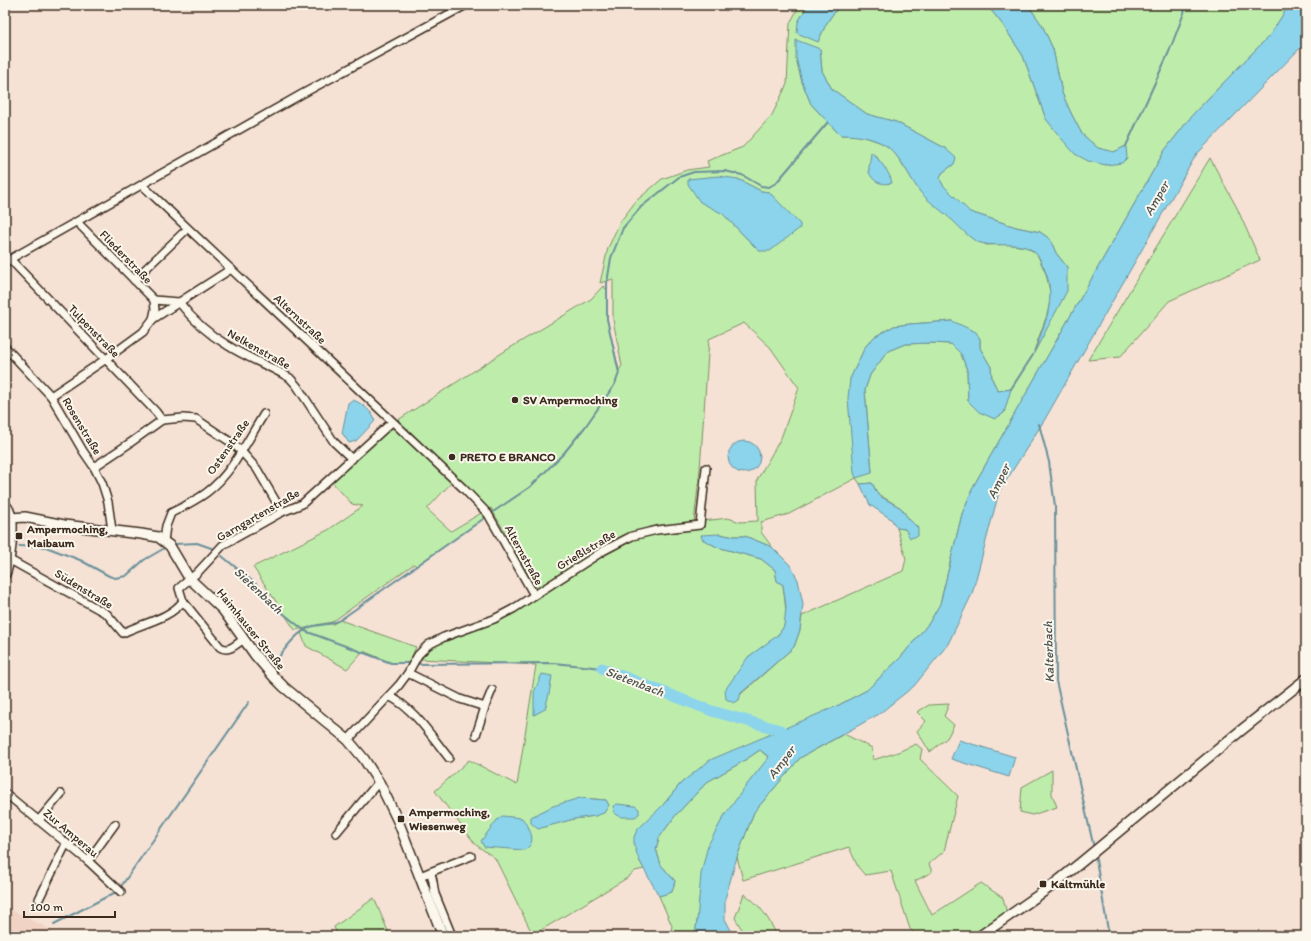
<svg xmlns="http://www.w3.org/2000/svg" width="1311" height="941" font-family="Itim,sans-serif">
  <rect width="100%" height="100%" fill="#f5e2d5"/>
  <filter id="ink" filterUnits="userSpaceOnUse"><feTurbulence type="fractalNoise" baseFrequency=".025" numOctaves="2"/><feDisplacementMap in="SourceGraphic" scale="8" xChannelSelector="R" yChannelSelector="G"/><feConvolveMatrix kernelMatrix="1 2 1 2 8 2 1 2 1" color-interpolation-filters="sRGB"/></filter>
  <g filter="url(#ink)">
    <polygon fill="#f1d3c5" points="5,907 48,928 57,936 5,936"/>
    <g fill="#beedab" stroke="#7c8c64" fill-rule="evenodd">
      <path d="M800,5H808L798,22L818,42C824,28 830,14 842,5H987L1003,25L1023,56L1046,119L1106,165L1126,146L1114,152L1098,148L1082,134L1071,113L1062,93L1053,49L1042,25L1028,5H1289L1270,35L1194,113L1165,150L974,485L962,514L940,604L929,623L901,657L867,690L837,706L681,783L663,805L639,860L644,869L635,871L627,878L533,935L495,858L476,845L435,791L469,760L517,785L536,665L421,659L434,646L501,620L541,596L491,508L488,510L450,473L436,457L398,420L505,351L591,299L603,286L607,290V319L619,370L622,366L613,320V279L600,283L608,248L620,222L636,201L662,179L687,170L709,167L707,161L743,147L772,115L787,84L790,23ZM820,49L822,71L832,89L867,114L896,122L945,148L954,164L942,173L939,179L943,185L970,212L1016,227L1040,232L1050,239L1056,253L1067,267L1034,351L1047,315L1051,296L1046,274L1037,254L1026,247L1006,244L986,245L920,191L895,153L885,144L865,137L854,135H840L811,104L802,82L796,58ZM872,153L877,157L891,179L869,171ZM738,179L761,191L769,192L759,251L723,214ZM952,321L980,339V348L991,367L992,379L998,391L1011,389L968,401L967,370L961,354L951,344L930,343L905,344L888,351L870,375L865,390L872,472L850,379L865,347L874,337L894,326L910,324ZM744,323L770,347L799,388L781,438L757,480L758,521L740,522L728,518L694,522L700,469L709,339ZM856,478L860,484L872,483L878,494L901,508L908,518L918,528L905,529L897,528L906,559L903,571L802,616L800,630L794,647L741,694L748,657C759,649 779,638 784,626C788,615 784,597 783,585L777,581L775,570L761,559L717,547L702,539L720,534L729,536H745L772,547L761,532V522L789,514ZM580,798L606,800L608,805L595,816L574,819L538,828Z"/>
      <polygon points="1210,158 1237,208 1260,260 1169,301 1120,357 1088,360"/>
      <polygon points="391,426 452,482 427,509 451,531 483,512 486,517 416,566 414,564 332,622 316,625 333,624 340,620 416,647 409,663 392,663 363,651 347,669 306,646 301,633 311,627 295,630 253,567 328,530 363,506 352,504 331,481"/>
      <polygon points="949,704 944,716 954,725 947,738 930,752 917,731 926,721 917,712 929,705"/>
      <polygon points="844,734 872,748 873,760 898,752 916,744 922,749 920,759 958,796 944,851 929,864 932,872 915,881 932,915 981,883 1003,898 1007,914 973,936 917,936 910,929 891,871 865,875 858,867 849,847 743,880 737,857 754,812 800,758"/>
      <polygon points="760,750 769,758 745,787 697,921 695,936 670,936 672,926 659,896 672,892 675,881 661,865 656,849 659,838 675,816 707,782 742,762"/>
      <polygon points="1052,770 1052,794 1057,807 1032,815 1020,812 1022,787"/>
      <path d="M744,894C759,903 770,920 777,936H746L735,918Z"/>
      <polygon points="374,898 390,936 338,936 334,927"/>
    </g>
    <g fill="#8bd4ec" stroke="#6b909a">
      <path d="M808,5H842C830,14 824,28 818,42L797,33L798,22Z"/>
      <polygon points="987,5 1028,5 1042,25 1053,49 1062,93 1071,113 1082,134 1098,148 1114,152 1126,146 1127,158 1122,163 1106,165 1088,161 1075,154 1060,137 1046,119 1023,56 1003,25"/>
      <polygon points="1289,5 1306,5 1306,42 1196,155 1045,419 999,492 972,594 948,644 914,686 879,714 800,758 754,812 737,857 725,899 725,919 734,936 695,936 697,921 701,874 708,845 724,816 745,787 769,757 760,750 742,762 707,782 675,816 659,838 656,849 661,865 675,881 672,892 659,896 639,860 634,845 634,837 637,830 663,805 681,783 710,760 837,706 867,690 901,657 929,623 940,604 962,514 974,485 1165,150 1194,113 1270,35"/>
      <path d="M796,40L820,49L822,71L832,89L867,114L896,122L945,148L956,158L954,164L942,173L940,179L943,185L970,212L1016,227L1040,232L1050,239L1056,253L1067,267V291L1033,355C1044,325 1058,300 1044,268C1042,264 1040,258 1037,255C1024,237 991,251 974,240C966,235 959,226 952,220C942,211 929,202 920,192C911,180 905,165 895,154C882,138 859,135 840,135L811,104L802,82L796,58Z"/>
      <path d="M871,152C879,159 891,174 892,183C882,185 873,183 869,172C868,167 871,158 871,152Z"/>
      <polygon points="718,176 738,179 761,191 769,192 800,224 800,228 770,251 759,251 723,214 700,202 688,184 688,179"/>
      <polygon points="952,321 976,332 980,339 980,348 991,367 992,379 998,391 1011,389 1004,413 995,419 979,412 968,401 967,370 961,354 951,344 930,343 905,344 888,351 870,375 865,390 872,473 856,478 854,473 848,398 850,379 865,347 874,337 894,326 910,324"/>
      <path d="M352,400C360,401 374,413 375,421L356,441L349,443L342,433L348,403Z"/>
      <circle cx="744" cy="457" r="16"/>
      <polygon points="872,483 878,495 901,508 908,518 918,528 918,536 910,538 905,529 897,528 891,519 870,505 860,484"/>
      <polygon points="720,534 729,536 745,536 772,547 790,565 798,580 803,604 800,630 794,647 741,693 739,700 734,703 726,699 725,690 748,657 778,635 784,626 786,607 783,585 777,581 775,570 761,559 717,547 702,539 701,535"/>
      <polygon points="542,674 552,676 549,694 545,709 534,715 534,692"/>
      <polygon points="959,740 1015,757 1009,777 951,759"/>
      <polygon points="580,798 606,800 609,805 604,813 595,816 574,819 538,829 531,823 531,817 553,806"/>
      <polygon points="617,804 635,806 639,809 639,814 635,817 621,817 614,813 613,806"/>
      <path d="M502,816L522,818C529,827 539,843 524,850L484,847L481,841L497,820Z"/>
    </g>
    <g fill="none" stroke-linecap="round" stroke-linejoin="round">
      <g stroke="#6b909a" stroke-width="2">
        <polyline points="1126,146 1169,52 1184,13 1186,5"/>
        <polyline points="1011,389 1033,355"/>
        <polyline points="1039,424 1049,462 1055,506 1056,681 1094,848"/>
        <polyline points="493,512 530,487 564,453 585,427 615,384 619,373 607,319 607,283 611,258 623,228 641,207 679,177 694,172 725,171 742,175 761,186 769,187 776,183 828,122"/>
        <polyline points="175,544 197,543 214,549"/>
        <polyline points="19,546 46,547 80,560 109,576 115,578 126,576 144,560 163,549"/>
        <polyline points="222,556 257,585 269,602 305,631 391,663 409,663"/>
        <polyline points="416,664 554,663 602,668"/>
        <path d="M272,666C282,653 296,631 313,626C322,624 331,625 340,620L486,517"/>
        <polyline points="1095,854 1109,936"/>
        <polyline points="122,885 249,702"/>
        <polyline points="54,924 116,892"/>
      </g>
      <polyline stroke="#8bd4ec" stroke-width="11" points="602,668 712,711 780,730 792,739"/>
      <g stroke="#3b2a1e" stroke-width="10">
        <g id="street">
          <polyline points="142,185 463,488 488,514 534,595"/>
          <polyline points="10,259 156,412 162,420"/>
          <polyline points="5,262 302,94 466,5"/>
          <polyline points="134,280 184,232"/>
          <path d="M154,300L179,302C192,319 208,334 227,345C247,358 270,366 290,378L297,386L334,442L352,459"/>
          <polyline points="153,319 231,269"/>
          <polyline points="5,347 51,396 83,451 94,467 102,483 108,502 112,530"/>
          <polyline points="51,396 106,359 143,332 153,319 155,310 154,300 77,222"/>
          <polyline points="94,467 130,443 162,420 183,418 196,419 232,443 241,451 257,469 282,512"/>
          <path d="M164,541L166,526L171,513C183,507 195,501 206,493C232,474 247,441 264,414"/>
          <path d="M10,560L107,614L123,633C142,623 170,619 183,601"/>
          <path d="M244,639C236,644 229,653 220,647L183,601L179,588L197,573L223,545L282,512L302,504L392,422"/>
          <polyline points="408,673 460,699 485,707 476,735"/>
          <path d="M389,696C415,709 431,736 449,758"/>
          <polyline points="485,707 492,690"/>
          <polyline points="348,740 399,685 408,673 418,655 428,645 444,637 494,619 513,609 603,551 624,540 632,536 657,530 700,525 706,468"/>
          <polyline points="5,793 88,861 121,892"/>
          <polyline points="39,820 61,794"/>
          <polyline points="336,833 376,785 380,784"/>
          <polyline points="88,861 115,824"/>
          <path d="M430,872C434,879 433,887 435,894L452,936"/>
          <polyline points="420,876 471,856"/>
          <polyline points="39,899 66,844"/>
        </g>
      </g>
      <g stroke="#3b2a1e" stroke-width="12">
        <g id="secondary">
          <path d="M5,505C8,508 10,512 11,516C14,527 10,564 5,574"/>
          <polyline points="11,518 25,517 64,525 141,534 158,537 170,546 189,578 223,610 255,655 274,677 284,687 348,740 364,759 380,784 398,821 443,936"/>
          <polyline points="980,936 1053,885 1084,860 1239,732 1306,679"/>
        </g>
      </g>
      <use href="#street" stroke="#fbf7ec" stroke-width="7"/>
      <use href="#secondary" stroke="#fbf7ec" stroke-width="9"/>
    </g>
  </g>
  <g fill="#3b2a1e" stroke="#fbf7ec" stroke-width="1.5">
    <circle cx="515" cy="400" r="4"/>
    <circle cx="452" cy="457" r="4"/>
    <rect x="15" y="532" width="8" height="8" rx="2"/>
    <rect x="397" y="815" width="8" height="8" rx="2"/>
    <rect x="1039" y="880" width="8" height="8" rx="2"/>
  </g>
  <g text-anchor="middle" stroke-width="4" stroke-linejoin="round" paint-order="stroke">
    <g font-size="12" fill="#3b2a1e" stroke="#fbf7ec">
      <text transform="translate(126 257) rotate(46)" y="4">Fliederstraße</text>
      <text transform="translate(300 319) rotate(43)" y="4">Alternstraße</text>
      <text transform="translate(94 331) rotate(46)" y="4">Tulpenstraße</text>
      <text transform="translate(259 349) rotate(29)" y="4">Nelkenstraße</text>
      <text transform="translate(82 426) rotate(59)" y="4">Rosenstraße</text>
      <text transform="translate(228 447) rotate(-55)" y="4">Ostenstraße</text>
      <text transform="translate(258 515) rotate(-30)" y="4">Garngartenstraße</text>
      <text transform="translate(586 550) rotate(-31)" y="4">Grießlstraße</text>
      <text transform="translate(524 555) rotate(61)" y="4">Alternstraße</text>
      <text transform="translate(84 589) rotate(31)" y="4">Südenstraße</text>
      <text transform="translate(251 629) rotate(51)" y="4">Haimhauser Straße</text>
      <text transform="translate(71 833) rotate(40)" y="4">Zur Amperau</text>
    </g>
    <g font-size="12" font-weight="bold" fill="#3b2a1e" stroke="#fbf7ec" text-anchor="start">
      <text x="523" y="404">SV Ampermoching</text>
      <text x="460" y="461">PRETO E BRANCO</text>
      <text x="27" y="533">Ampermoching,<tspan x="27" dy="14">Maibaum</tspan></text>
      <text x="409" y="816">Ampermoching,<tspan x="409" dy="14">Wiesenweg</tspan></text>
      <text x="1051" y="888">Kaltmühle</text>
    </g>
    <g font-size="13" font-style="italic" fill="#4f5452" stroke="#fbf7ec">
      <text transform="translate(1156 198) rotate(-60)" y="5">Amper</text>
      <text transform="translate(998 481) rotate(-64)" y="5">Amper</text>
      <text transform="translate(259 590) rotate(43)" y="5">Sietenbach</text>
      <text transform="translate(1048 652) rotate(-92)" y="5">Kalterbach</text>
      <text transform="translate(635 681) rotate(21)" y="5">Sietenbach</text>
      <text transform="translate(781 762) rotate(-53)" y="5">Amper</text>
    </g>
  </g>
  <rect width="1311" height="941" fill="none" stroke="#fbf7ec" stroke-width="20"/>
  <rect x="10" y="10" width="1291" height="921" fill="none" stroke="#3b2a1e" stroke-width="1.5" filter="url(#ink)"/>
  <path d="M24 911v6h91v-6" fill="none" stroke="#3b2a1e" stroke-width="2"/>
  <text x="30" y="911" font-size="12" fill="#3b2a1e" stroke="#fbf7ec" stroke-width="3" paint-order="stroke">100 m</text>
</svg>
